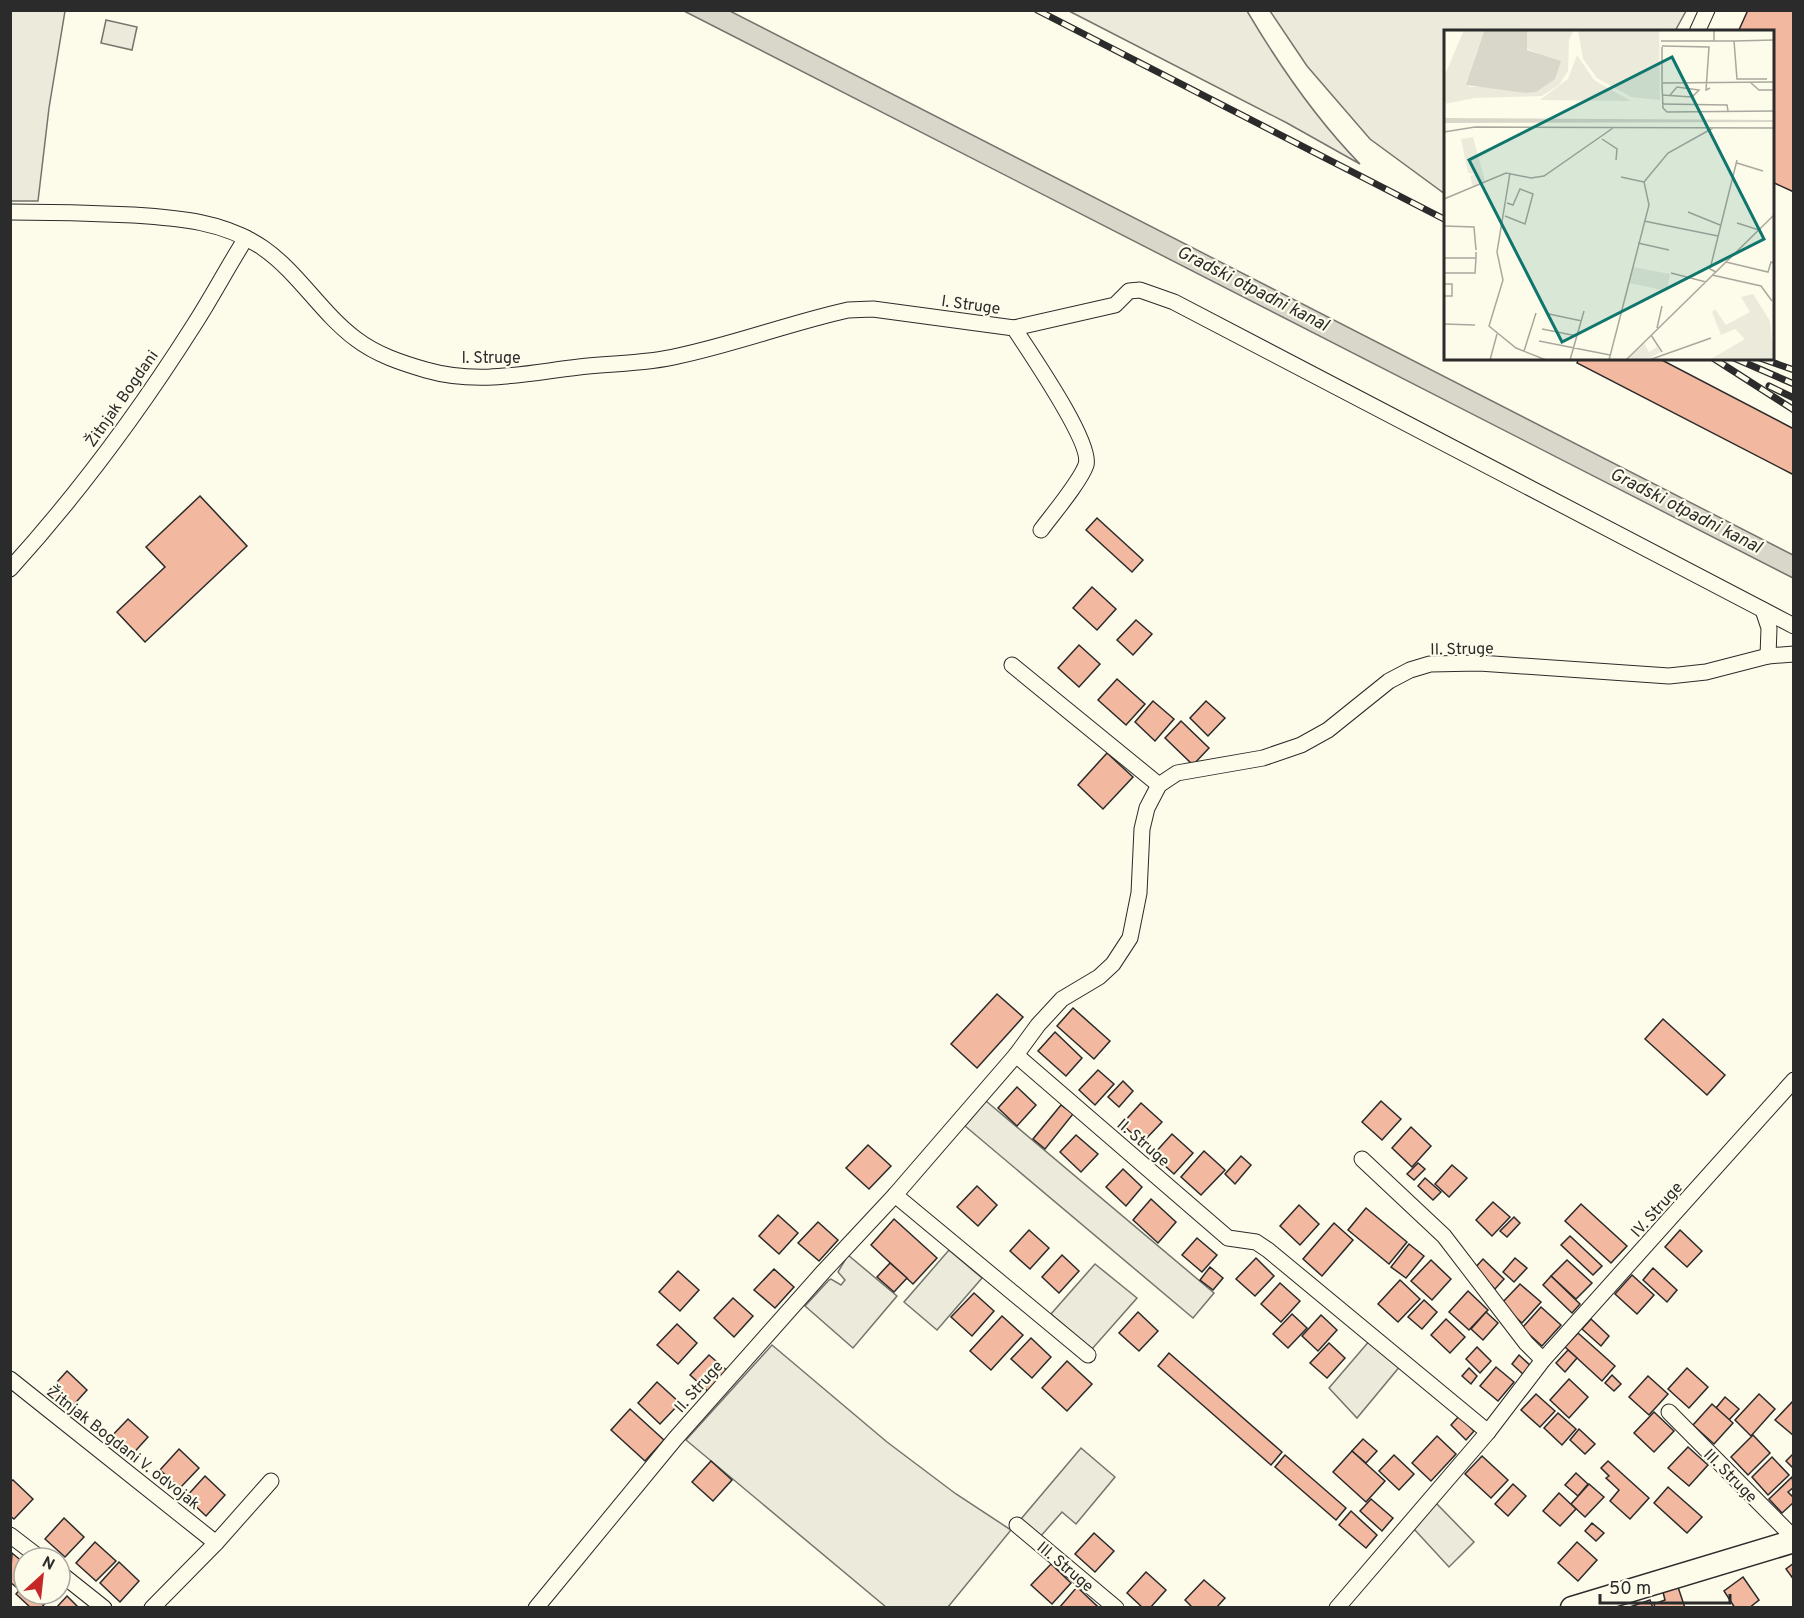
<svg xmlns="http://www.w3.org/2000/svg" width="1804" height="1618" font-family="Overpass,sans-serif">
  <rect width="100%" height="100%" fill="#fdfbea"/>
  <g fill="#ecebdb" stroke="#74746e" stroke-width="1.5">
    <polygon points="11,10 65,11 49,108 38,201 11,201"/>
    <path d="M1069,11H1247C1279,65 1316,119 1360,164L1287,123Z"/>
    <polygon points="1270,11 1686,11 1675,31 1446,32 1445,194 1370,139 1307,66"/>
    <polygon points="106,20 137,27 132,50 101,43"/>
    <polygon points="986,1101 1214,1293 1193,1318 965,1126"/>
    <polygon points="949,1250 982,1278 937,1330 904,1302"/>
    <polygon points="848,1255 897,1296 853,1348 805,1306 829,1280 831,1279 841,1285 845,1280 838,1272"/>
    <polygon points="1095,1264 1137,1298 1092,1349 1051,1314"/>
    <polygon points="1371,1339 1401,1365 1357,1418 1329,1388"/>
    <polygon points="772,1345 887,1442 956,1494 1011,1530 948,1607 886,1607 686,1440"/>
    <polygon points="1081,1448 1115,1477 1076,1524 1062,1512 1040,1537 1021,1519"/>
    <polygon points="1436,1503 1474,1542 1449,1567 1414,1529"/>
  </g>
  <polygon fill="#d8d7c9" stroke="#74746e" stroke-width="1.5" points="684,11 730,11 1793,555 1793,578"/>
  <g fill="#f2b8a0" stroke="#2b2b2b" stroke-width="1.5">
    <polygon points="1748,10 1794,10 1794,192 1772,182 1772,32 1738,32"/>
    <polygon points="1579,358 1658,358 1794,429 1794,475 1577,363"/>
    <polygon points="200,496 247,546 145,642 117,612 165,567 146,547"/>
    <polygon points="1097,518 1143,560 1132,572 1086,530"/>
    <polygon points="1092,587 1116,609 1097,630 1073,608"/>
    <polygon points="1136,620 1152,634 1133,655 1117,640"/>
    <polygon points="1079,645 1100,664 1079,687 1058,668"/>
    <polygon points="1117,679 1145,704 1126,725 1098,700"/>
    <polygon points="1153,701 1174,719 1155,741 1135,722"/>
    <polygon points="1206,701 1225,718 1208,736 1190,718"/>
    <polygon points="1181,721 1209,748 1193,765 1165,738"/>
    <polygon points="1107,753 1133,777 1103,809 1078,785"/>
    <polygon points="997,994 1023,1017 977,1068 951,1044"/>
    <polygon points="1073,1008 1110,1041 1094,1059 1057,1026"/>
    <polygon points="1663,1019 1725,1075 1707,1095 1645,1039"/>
    <polygon points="1055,1032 1082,1058 1066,1076 1038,1051"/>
    <polygon points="1098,1070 1114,1084 1095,1105 1079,1090"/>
    <polygon points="1123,1081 1133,1091 1119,1107 1108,1097"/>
    <polygon points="1017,1087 1036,1105 1017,1126 998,1108"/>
    <polygon points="1381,1101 1401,1119 1382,1140 1362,1122"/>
    <polygon points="1141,1103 1162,1122 1142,1143 1122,1124"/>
    <polygon points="1061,1105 1073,1114 1045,1149 1033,1139"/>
    <polygon points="1411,1127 1431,1146 1412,1167 1392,1148"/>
    <polygon points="1172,1134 1193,1153 1174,1174 1153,1155"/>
    <polygon points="1076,1135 1098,1154 1081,1172 1060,1152"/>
    <polygon points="868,1145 891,1166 869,1189 846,1168"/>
    <polygon points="1204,1151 1225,1170 1201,1195 1181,1177"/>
    <polygon points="1241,1156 1251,1165 1235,1184 1225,1174"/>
    <polygon points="1418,1163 1425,1169 1414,1180 1407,1174"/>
    <polygon points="1452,1165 1467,1178 1449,1197 1435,1184"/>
    <polygon points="1123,1169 1142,1187 1126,1206 1106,1187"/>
    <polygon points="1425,1178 1441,1192 1433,1200 1418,1186"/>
    <polygon points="977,1186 997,1205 978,1226 957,1207"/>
    <polygon points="1151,1199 1176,1222 1158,1243 1133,1220"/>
    <polygon points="1493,1202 1510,1217 1492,1236 1476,1220"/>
    <polygon points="1581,1204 1627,1246 1611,1263 1565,1221"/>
    <polygon points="1299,1205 1319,1224 1300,1245 1280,1226"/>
    <polygon points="1366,1208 1407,1242 1389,1264 1348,1230"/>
    <polygon points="778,1215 798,1233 779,1254 759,1236"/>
    <polygon points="1514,1217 1520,1223 1507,1237 1500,1231"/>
    <polygon points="894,1219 937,1258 913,1284 871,1245"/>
    <polygon points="818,1222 838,1240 819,1261 798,1243"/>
    <polygon points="1334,1223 1353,1240 1322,1276 1303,1259"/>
    <polygon points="1029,1230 1049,1248 1030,1269 1010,1251"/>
    <polygon points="1680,1230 1702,1251 1687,1267 1665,1247"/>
    <polygon points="1570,1236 1602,1266 1593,1275 1561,1245"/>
    <polygon points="1197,1238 1217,1255 1202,1272 1182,1255"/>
    <polygon points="1409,1244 1424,1256 1406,1278 1391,1267"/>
    <polygon points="1062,1255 1079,1271 1059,1293 1042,1277"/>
    <polygon points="1256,1258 1274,1276 1255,1296 1236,1279"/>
    <polygon points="1515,1258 1527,1268 1514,1282 1503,1272"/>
    <polygon points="1483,1259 1504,1279 1495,1289 1474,1269"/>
    <polygon points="1431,1260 1451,1279 1432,1300 1411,1281"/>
    <polygon points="1567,1260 1592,1283 1576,1299 1551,1276"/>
    <polygon points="890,1263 907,1278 894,1292 877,1277"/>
    <polygon points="1210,1267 1223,1278 1213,1290 1200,1280"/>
    <polygon points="1653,1268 1677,1290 1667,1302 1643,1280"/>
    <polygon points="774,1269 794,1287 775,1308 754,1290"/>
    <polygon points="678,1271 699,1290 680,1311 659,1292"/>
    <polygon points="1632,1275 1654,1295 1637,1314 1615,1294"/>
    <polygon points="1551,1276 1580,1304 1572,1313 1543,1285"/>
    <polygon points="1400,1280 1420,1299 1398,1322 1378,1304"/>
    <polygon points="1280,1283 1300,1301 1281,1322 1261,1304"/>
    <polygon points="1520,1284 1541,1302 1522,1323 1501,1304"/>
    <polygon points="1468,1291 1488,1310 1469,1330 1449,1312"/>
    <polygon points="974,1293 994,1311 972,1336 951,1317"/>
    <polygon points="733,1298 753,1316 734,1337 714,1318"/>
    <polygon points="1424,1300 1437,1312 1422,1329 1408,1317"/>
    <polygon points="1541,1307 1561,1325 1542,1346 1522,1328"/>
    <polygon points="1138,1312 1158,1331 1139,1351 1119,1333"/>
    <polygon points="1486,1312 1498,1323 1483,1340 1471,1329"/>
    <polygon points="1292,1314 1307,1328 1288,1348 1273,1334"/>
    <polygon points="1321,1315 1337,1330 1318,1351 1302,1336"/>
    <polygon points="1002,1316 1023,1335 991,1370 970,1351"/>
    <polygon points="1446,1319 1465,1337 1450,1353 1431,1335"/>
    <polygon points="1591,1319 1609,1336 1601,1346 1582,1329"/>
    <polygon points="677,1324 697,1343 678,1364 657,1345"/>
    <polygon points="1578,1333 1615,1366 1602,1381 1565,1347"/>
    <polygon points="1031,1338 1051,1357 1032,1378 1011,1359"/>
    <polygon points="1329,1343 1345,1358 1327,1378 1310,1363"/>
    <polygon points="1477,1347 1491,1361 1480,1373 1466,1359"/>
    <polygon points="1568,1350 1577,1358 1565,1372 1556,1363"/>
    <polygon points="1169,1353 1282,1452 1271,1465 1158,1366"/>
    <polygon points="709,1355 730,1373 711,1394 690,1375"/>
    <polygon points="1519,1355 1533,1368 1525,1376 1512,1364"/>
    <polygon points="1067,1361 1092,1384 1067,1411 1042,1388"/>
    <polygon points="1496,1367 1514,1382 1498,1401 1480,1386"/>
    <polygon points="1469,1368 1477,1376 1471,1384 1462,1376"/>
    <polygon points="1687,1368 1708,1387 1689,1408 1668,1389"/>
    <polygon points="67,1371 87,1390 68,1411 48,1392"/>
    <polygon points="1612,1375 1621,1384 1614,1391 1605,1383"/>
    <polygon points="1648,1376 1668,1394 1649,1415 1629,1397"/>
    <polygon points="1569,1379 1588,1397 1569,1418 1550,1400"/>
    <polygon points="657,1382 680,1403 660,1424 638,1403"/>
    <polygon points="1536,1394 1555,1411 1540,1427 1521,1410"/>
    <polygon points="1759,1394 1775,1409 1751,1436 1735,1420"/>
    <polygon points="1725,1397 1739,1409 1729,1420 1716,1408"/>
    <polygon points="1794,1400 1794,1436 1775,1420"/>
    <polygon points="1712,1404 1733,1423 1714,1444 1693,1425"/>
    <polygon points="630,1409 664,1440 645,1461 611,1430"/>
    <polygon points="1654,1412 1674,1431 1654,1452 1634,1433"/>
    <polygon points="1558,1413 1576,1429 1562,1445 1544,1428"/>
    <polygon points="1459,1416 1474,1431 1466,1440 1451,1425"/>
    <polygon points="128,1419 148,1437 129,1458 108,1440"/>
    <polygon points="1579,1429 1595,1444 1585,1454 1570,1440"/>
    <polygon points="1753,1435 1770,1453 1748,1475 1731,1457"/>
    <polygon points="1437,1436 1456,1454 1431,1481 1412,1463"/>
    <polygon points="1363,1439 1377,1451 1366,1463 1352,1451"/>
    <polygon points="1688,1447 1708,1465 1689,1486 1668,1468"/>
    <polygon points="179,1449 199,1468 180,1488 160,1470"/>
    <polygon points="1352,1451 1385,1481 1366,1502 1333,1472"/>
    <polygon points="1794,1453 1794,1469 1786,1461"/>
    <polygon points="1285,1455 1346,1508 1336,1520 1275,1467"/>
    <polygon points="1394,1455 1414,1474 1399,1490 1379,1471"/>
    <polygon points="1482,1456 1508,1480 1491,1498 1465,1474"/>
    <polygon points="1772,1457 1789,1475 1768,1495 1752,1477"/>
    <polygon points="711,1461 732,1480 713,1501 692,1482"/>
    <polygon points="1608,1461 1649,1498 1630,1519 1610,1501 1619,1490 1606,1478 1609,1476 1601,1468"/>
    <polygon points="1576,1473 1588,1484 1578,1496 1565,1485"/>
    <polygon points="205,1476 225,1495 206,1516 186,1497"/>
    <polygon points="1792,1477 1794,1487 1788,1492 1794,1498 1794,1502 1782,1513 1769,1499"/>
    <polygon points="13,1480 33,1499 14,1519 10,1516 10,1482"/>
    <polygon points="1513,1484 1526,1496 1508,1516 1495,1504"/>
    <polygon points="1589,1484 1604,1497 1585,1517 1571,1504"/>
    <polygon points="1668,1487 1702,1517 1687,1533 1654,1503"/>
    <polygon points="1559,1493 1576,1509 1560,1526 1543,1511"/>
    <polygon points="1371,1499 1393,1518 1382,1531 1360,1511"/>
    <polygon points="1351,1511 1377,1535 1366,1548 1339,1525"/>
    <polygon points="64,1518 84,1537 65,1557 45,1539"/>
    <polygon points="1592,1523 1604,1533 1596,1541 1585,1531"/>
    <polygon points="1094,1533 1114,1551 1095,1572 1075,1554"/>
    <polygon points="95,1542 116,1561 96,1581 76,1563"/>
    <polygon points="1577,1542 1597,1560 1578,1581 1558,1563"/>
    <polygon points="12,1553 24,1563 24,1579 16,1587 10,1582"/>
    <polygon points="119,1562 139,1581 120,1602 100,1583"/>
    <polygon points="1794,1563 1794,1580 1786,1569"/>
    <polygon points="1051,1564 1071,1583 1052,1604 1031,1585"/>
    <polygon points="1146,1572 1166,1590 1150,1608 1143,1608 1127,1593"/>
    <polygon points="1743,1577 1759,1600 1749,1608 1735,1608 1724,1591"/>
    <polygon points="1204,1580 1225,1598 1216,1608 1193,1608 1185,1600"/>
    <polygon points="24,1585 24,1594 53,1594 41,1608 31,1608 16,1594"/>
    <polygon points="1077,1587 1097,1606 1096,1608 1059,1608"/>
    <polygon points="1678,1587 1685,1608 1655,1608 1654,1604 1665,1600 1663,1592"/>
    <polygon points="67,1596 79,1608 56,1608"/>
    <polygon points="1650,1600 1653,1608 1627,1608"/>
  </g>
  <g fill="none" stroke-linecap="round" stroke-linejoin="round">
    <g stroke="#2b2b2b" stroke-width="17">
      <g id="street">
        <polyline points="1697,32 1707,10"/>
        <path d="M10,212C51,212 92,213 133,215C178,218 224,221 263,248C299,273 321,313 356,339C377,355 402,363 426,370C478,385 527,373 579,367C611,363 646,364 678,356C735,344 790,323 848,310L873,309L1014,328L1115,305L1129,291L1140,290L1174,302L1794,626"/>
        <path d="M1014,328C1028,350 1093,443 1086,465C1080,482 1052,515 1041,530"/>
        <path d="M10,569C78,494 138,413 192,328C211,299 227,268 246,238"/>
        <polyline points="1763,610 1769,628 1768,656"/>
        <polyline points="1012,665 1159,785"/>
        <polyline points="1016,1055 1228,1238 1256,1242 1268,1250 1488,1432"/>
        <polyline points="1362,1159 1444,1236 1526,1343 1543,1360"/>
        <polyline points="895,1195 1088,1355"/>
        <polyline points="10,1379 216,1543"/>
        <polyline points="1669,1412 1794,1538"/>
        <polyline points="1017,1525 1116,1608"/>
        <polyline points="10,1535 40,1558"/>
        <polyline points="60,1573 104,1608"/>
        <polyline points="152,1608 216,1543 271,1481"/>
        <polyline points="536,1608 675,1439 824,1271 895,1195 1016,1055 1038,1025 1062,999 1099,977 1113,964 1130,938 1139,893 1142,829 1147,808 1159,785 1177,773 1263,758 1301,745 1328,730 1389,681 1410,670 1430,664 1479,663 1669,676 1706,672 1768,656 1794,654"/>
        <polyline points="1337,1608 1488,1432 1543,1360 1794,1080"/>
      </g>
    </g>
    <g stroke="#2b2b2b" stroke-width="25">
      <polyline id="secondary" points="1572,1608 1794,1541"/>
    </g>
    <use href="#street" stroke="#fdfbea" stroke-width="15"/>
    <use href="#secondary" stroke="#fdfbea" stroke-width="22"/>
    <g stroke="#2b2b2b" stroke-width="7">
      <g id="rail">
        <polyline points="1037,10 1446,220"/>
        <polyline points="1713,358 1794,410"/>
        <polyline points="1734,358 1794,384"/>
        <polyline points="1760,358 1794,370"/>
        <polyline points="1769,386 1794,398"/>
      </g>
    </g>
    <use href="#rail" stroke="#fdfbea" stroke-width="4.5" stroke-dasharray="14" stroke-linecap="butt"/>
  </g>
  <g text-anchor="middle" stroke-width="4.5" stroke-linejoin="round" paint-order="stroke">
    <g font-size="16" fill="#2b2b2b" stroke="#fdfbea">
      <text transform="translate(971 304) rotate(8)" y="6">I. Struge</text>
      <text x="491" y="363">I. Struge</text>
      <text transform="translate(121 398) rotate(-55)" y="6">Žitnjak Bogdani</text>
      <text transform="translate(1462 648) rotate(-1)" y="6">II. Struge</text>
      <text transform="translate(1144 1142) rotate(41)" y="6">II. Struge</text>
      <text transform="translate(1656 1209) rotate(-48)" y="6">IV. Struge</text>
      <text transform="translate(698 1386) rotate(-48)" y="6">II. Struge</text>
      <text transform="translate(124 1447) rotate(38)" y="6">Žitnjak Bogdani V. odvojak</text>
      <text transform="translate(1731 1475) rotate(45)" y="6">III. Struge</text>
      <text transform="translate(1066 1566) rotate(40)" y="6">III. Struge</text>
    </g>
    <g font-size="18" font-style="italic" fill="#2b2b2b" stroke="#fdfbea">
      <text transform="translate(1253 288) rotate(27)" y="6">Gradski otpadni kanal</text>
      <text transform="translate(1686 510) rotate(27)" y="6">Gradski otpadni kanal</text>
    </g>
  </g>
  <g transform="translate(1444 30)">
    <rect width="330" height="330" fill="#fdfbea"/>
    <path d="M20,0H45L33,22L23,55L26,57H59L82,63L103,27L81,18L83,0H130L125,10L124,41L115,55L98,66L31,68L0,74V47ZM134,0H215L216,70L187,67L153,48L139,29ZM133,25L150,50L187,71L96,70L124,49ZM29,107L41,151L29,157L26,146L32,144L24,143L17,109ZM189,237L226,244L223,261L185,253ZM309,264L326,291L330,330H265L301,309L291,299L277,305L268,282L271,279L282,295L306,282L297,267ZM200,313L205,322L213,317L216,322L203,330H189L186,327Z" fill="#ecebdb"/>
    <path d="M45,0H83V20L117,31L111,49L92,62L82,63L22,55L40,2ZM0,88L330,90V92L0,93Z" fill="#d8d7c9"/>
    <path fill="none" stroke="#a9a89e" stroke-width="1.5" d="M217,11H270V0M270,11H290L293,49H323M290,11L330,10M218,16L265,17L262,60L266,58M218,17V52M330,52L218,53L219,78L223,82L330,81M307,53L315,60H330M218,65L248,67L255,60L233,57L226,65M218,74L283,75L284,81M0,102L31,97L330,98M158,109L173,119L172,130M293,133L319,141M66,143L53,222L59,250L45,296L72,318L102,330M177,147L200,152M0,169L62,143L87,148L100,146L169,98M244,182L276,195M61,186L81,194L89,164L76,159L69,175L63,173M200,191L274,206M293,193L315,200M0,196L30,197L32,220M194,213L225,220M0,228H32V222M282,232L324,242L327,232L330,233M272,242L266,239L293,130M0,243H31L32,228M227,243L262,252M268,245L317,256L328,271M0,254H8V266H0M105,284L138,291M0,294L31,295M213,298L218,276M98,299L133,306M207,305L218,322M95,311L166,325M80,321L92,283M46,330L53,304M126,330L140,281M165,330L205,175L200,152L224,123L269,98M182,330L330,185M205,330L267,308"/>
    <path fill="#0f766e" fill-opacity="0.15" stroke="#0f766e" stroke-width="3" d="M228,27L320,209L118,312L25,130Z"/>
    <rect width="330" height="330" fill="none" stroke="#2b2b2b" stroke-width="3"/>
  </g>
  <rect width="1804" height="1618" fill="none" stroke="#2b2b2b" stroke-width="24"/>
  <g transform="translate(42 1576) rotate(27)"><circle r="28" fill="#fdfbea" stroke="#a9a89e" stroke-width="1.5"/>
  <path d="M0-4.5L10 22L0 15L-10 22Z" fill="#c62828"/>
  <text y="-9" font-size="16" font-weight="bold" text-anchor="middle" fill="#2b2b2b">N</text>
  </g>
  <path d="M1600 1594v9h130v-9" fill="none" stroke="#2b2b2b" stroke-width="3"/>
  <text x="1609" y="1594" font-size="18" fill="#2b2b2b" stroke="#fdfbea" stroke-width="4.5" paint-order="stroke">50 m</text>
</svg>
